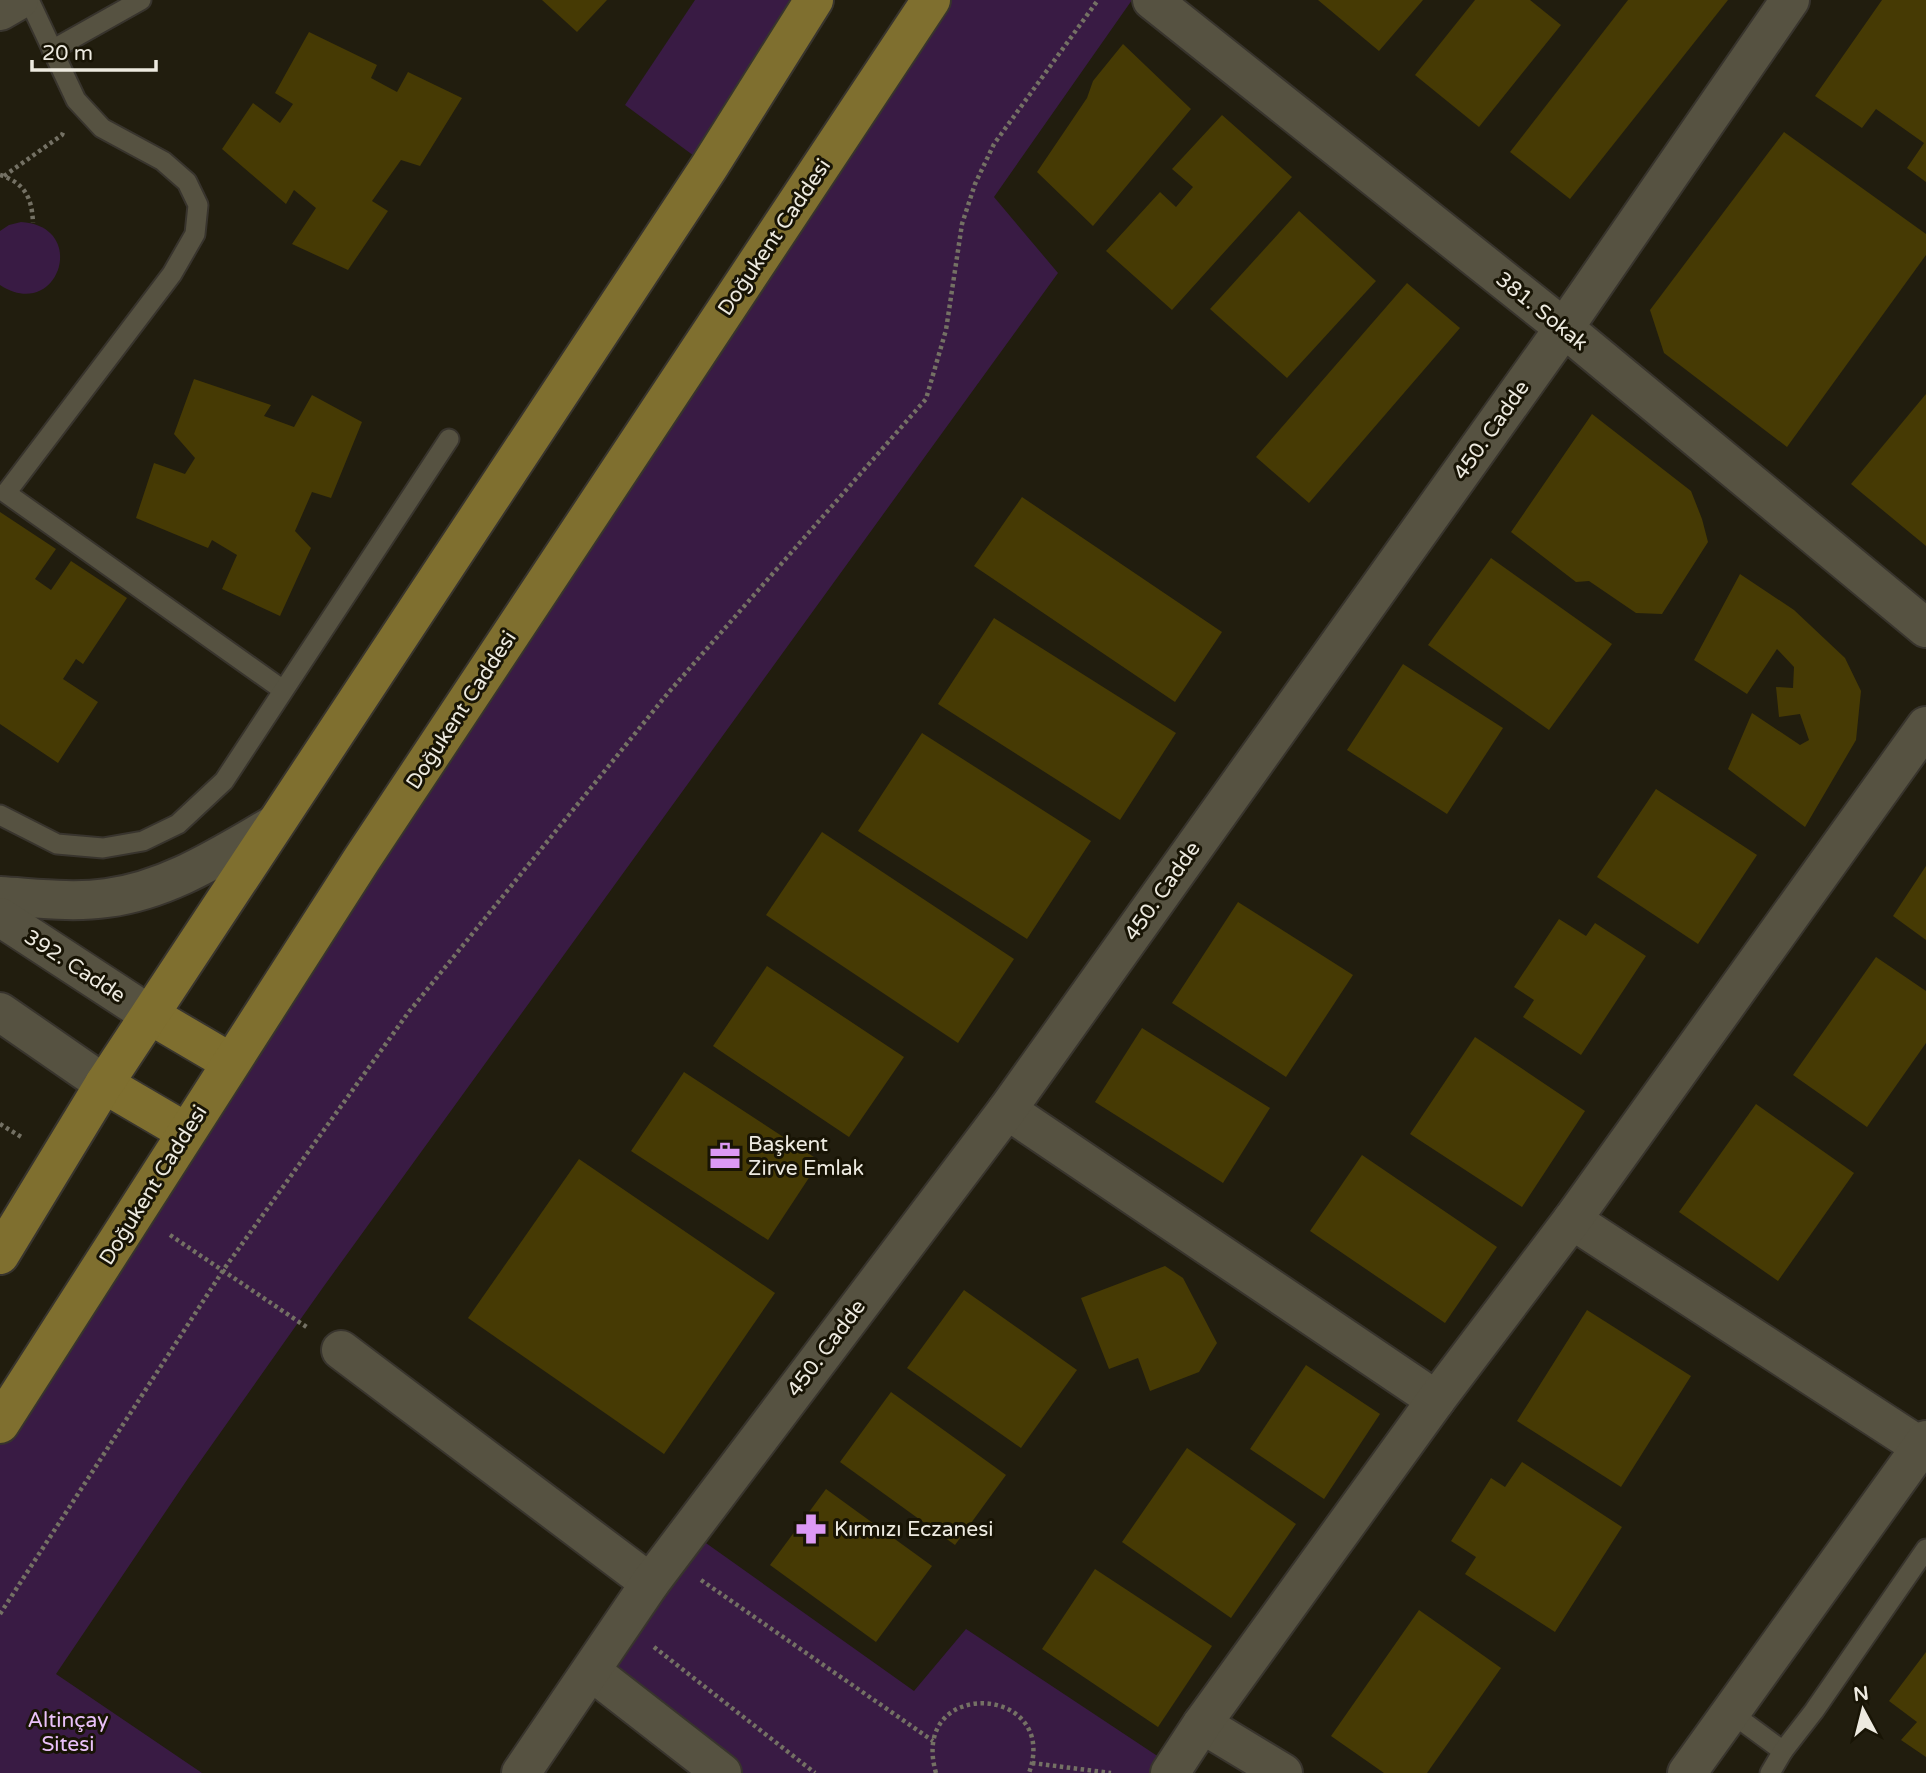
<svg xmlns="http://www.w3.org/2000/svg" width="1926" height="1773" font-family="'Varela Round',sans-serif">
  <rect width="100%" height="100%" fill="#211d0e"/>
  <g fill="#391b44">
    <polygon points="695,0 814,0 709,167 625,105"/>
    <polygon points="931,0 1132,0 994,197 1058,273 324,1286 189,1477 56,1674 202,1773 0,1773 0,1424"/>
    <path d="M21,222C90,226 58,323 0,285V231L9,225Z"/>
    <polygon points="689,1531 914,1691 966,1629 1174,1767 1170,1773 722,1773 591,1671"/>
  </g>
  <g fill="#463a04">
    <polygon points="542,0 607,0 577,32"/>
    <polygon points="1318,0 1423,0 1379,51"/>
    <polygon points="1475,0 1530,0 1561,25 1479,127 1415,75"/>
    <polygon points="1628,0 1728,0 1570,199 1510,152"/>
    <polygon points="1882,0 1926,0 1926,182 1907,168 1924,143 1876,109 1862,128 1815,96"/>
    <polygon points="309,32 377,65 371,78 397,92 408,72 462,98 420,166 401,160 372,201 388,211 348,270 292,244 316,208 294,190 286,204 222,149 253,103 280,123 293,104 275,93"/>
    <polygon points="1123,44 1191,109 1093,226 1037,172 1087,98 1093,81"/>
    <polygon points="1222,115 1292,177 1172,310 1106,251 1160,192 1176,207 1193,187 1172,169"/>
    <polygon points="1784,132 1926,234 1926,255 1787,447 1664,353 1650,310"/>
    <polygon points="1299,211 1376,281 1287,378 1210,309"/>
    <polygon points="1407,283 1460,328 1309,503 1256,457"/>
    <polygon points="194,379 271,405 264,416 294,427 312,395 362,422 331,498 312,492 295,531 311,548 280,616 222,589 237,555 212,540 208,548 136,518 154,463 185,474 195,458 174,434"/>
    <polygon points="1926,394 1926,546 1851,484"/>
    <polygon points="1592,414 1691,491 1702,519 1708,542 1662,614 1636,613 1589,581 1576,582 1511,532"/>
    <polygon points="1022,497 1222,632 1175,702 974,566"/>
    <polygon points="0,512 56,549 35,579 51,590 71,561 127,598 83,664 76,659 63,679 98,702 58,763 0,724"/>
    <polygon points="1491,558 1612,644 1549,730 1428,645"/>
    <polygon points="1740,574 1794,610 1845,658 1861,691 1856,740 1805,827 1728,769 1752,713 1800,745 1809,740 1800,714 1779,717 1776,687 1793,688 1794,667 1777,649 1747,694 1694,660"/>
    <polygon points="994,618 1176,733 1120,820 938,704"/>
    <polygon points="1403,664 1503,728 1447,814 1347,750"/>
    <polygon points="922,733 1091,841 1027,939 858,831"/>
    <polygon points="1656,789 1757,855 1698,944 1597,877"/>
    <polygon points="822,832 1014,959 958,1043 766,915"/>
    <polygon points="1926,866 1926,940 1893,916"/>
    <polygon points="1238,902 1353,975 1286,1077 1172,1003"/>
    <polygon points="1559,919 1586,936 1595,923 1646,956 1581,1055 1523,1017 1534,1000 1514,987"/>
    <polygon points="1876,957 1926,991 1926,1043 1867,1127 1793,1075"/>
    <polygon points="767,966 904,1057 849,1137 713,1046"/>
    <polygon points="1142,1028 1270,1108 1223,1183 1095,1102"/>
    <polygon points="1475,1037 1585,1111 1522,1207 1410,1134"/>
    <polygon points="684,1072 820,1161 768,1240 631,1151"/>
    <polygon points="1756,1104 1854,1173 1778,1281 1679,1212"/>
    <polygon points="1362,1155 1497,1247 1445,1323 1310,1231"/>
    <polygon points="579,1159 775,1293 664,1454 468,1318"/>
    <polygon points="1165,1266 1183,1278 1217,1343 1199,1372 1150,1391 1138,1358 1109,1369 1081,1298"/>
    <polygon points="964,1290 1077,1370 1021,1448 907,1368"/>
    <polygon points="1587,1310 1691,1376 1621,1487 1517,1421"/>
    <polygon points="1306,1365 1380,1414 1324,1499 1250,1449"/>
    <polygon points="891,1392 1006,1475 955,1545 840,1462"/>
    <polygon points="1187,1448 1296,1524 1231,1618 1122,1542"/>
    <polygon points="1522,1462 1622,1527 1555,1632 1465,1574 1476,1557 1451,1541 1491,1478 1505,1487"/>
    <polygon points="826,1489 932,1566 876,1642 770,1565"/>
    <polygon points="1095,1569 1212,1646 1158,1727 1042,1649"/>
    <polygon points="1419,1610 1501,1668 1427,1773 1384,1773 1331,1736"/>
    <polygon points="1926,1652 1926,1757 1901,1740 1917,1722 1889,1701"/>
  </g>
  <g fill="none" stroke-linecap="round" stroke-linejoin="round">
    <g stroke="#38342d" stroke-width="23">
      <g id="service">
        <polyline points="29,0 76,100 102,128 163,161 187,182 198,205 195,234 172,274 6,493 283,690"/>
        <polyline points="52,50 141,0"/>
        <polyline points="0,815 57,844 103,848 143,841 178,824 224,781 449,439"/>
        <polyline points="1730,1712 1783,1751"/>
        <polyline points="1770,1773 1783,1751 1814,1711 1926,1549"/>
      </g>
    </g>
    <g stroke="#38342d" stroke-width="42">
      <g id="minor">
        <polyline points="1152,0 1564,328 1926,628"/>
        <polyline points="0,11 19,0"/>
        <polyline points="1007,1110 1436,1400"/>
        <polyline points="1572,1220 1921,1447"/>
        <polyline points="341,1350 650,1583"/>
        <polyline points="591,1671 722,1773"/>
        <polyline points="1202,1724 1283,1773"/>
        <polyline points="521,1773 650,1583 1007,1110 1564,328 1790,0"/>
        <polyline points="1170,1773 1202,1724 1436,1400 1572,1220 1926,726"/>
        <polyline points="1687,1773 1926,1440"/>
      </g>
    </g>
    <g stroke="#38342d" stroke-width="42">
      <g id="secondary">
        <path d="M0,896C35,898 72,903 107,898C168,890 220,856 272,826"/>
        <polyline points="0,917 150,1015"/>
        <polyline points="0,1012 104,1084"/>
      </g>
    </g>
    <g stroke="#38342d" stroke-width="42">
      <g id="primary">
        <polyline points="150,1015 230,1062"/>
        <polyline points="104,1084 186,1132"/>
        <polyline points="0,1255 104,1084 709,167 814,0"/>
        <polyline points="0,1424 362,859 931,0"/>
      </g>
    </g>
    <g stroke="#747164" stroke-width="4.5" stroke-dasharray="3.5 3.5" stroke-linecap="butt">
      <path d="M0,175C25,183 32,198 33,223"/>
      <polyline points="4,176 62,135 64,130"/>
      <polyline points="0,1124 23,1138"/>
      <polyline points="170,1235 308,1328"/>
      <polyline points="701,1580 933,1741"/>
      <polyline points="0,1614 224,1269 408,1013 668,693 926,399 946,330 962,224 975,184 994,144 1098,0"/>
      <polyline points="654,1647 815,1773"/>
      <polyline points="1032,1763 1111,1773"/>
      <path d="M936,1773C908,1676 1061,1684 1029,1773"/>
    </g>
    <use href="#service" stroke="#565241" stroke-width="19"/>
    <use href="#minor" stroke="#565241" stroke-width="38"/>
    <use href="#secondary" stroke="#565241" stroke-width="38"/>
    <use href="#primary" stroke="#7f6f2f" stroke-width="38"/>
  </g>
  <defs>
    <g id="office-bare" transform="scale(2.415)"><path d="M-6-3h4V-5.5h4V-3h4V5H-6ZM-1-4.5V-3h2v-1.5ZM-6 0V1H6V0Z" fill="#dc99f4" stroke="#181405" stroke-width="2.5" paint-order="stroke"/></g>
    <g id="pharmacy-bare" transform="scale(2.415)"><path d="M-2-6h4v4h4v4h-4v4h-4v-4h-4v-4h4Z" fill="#dc99f4" stroke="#181405" stroke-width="2.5" paint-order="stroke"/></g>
  </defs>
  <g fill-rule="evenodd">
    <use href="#office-bare" x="725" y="1156"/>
    <use href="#pharmacy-bare" x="811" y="1529"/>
  </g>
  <g text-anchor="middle" stroke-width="6" stroke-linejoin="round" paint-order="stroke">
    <g font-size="21" fill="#edeae0" stroke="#181405">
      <text transform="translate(774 237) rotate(-56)" y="7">Doğukent Caddesi</text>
      <text transform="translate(1542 311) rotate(39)" y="7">381. Sokak</text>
      <text transform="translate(1491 430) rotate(-55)" y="7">450. Cadde</text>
      <text transform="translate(461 710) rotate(-57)" y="7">Doğukent Caddesi</text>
      <text transform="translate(1162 891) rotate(-55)" y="7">450. Cadde</text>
      <text transform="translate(75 966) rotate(33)" y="7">392. Cadde</text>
      <text transform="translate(153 1185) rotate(-58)" y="7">Doğukent Caddesi</text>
      <text transform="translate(826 1348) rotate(-53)" y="7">450. Cadde</text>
    </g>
    <g font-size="21" fill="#edeae0" stroke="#181405" text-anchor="start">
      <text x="748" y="1151">Başkent<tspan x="748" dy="24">Zirve Emlak</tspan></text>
      <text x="834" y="1536">Kırmızı Eczanesi</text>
    </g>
    <g font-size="21" fill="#eac1f9" stroke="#181405">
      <text x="68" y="1727">Altinçay<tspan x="68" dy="24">Sitesi</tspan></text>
    </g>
  </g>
  <g transform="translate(1863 1710) rotate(353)" stroke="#181405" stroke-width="5" paint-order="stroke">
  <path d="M0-5L12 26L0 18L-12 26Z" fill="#edeae0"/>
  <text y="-10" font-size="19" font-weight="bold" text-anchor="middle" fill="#edeae0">N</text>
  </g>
  <path d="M32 60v10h124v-10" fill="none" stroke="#edeae0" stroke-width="3.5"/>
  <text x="42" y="60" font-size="21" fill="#edeae0" stroke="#181405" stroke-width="5" paint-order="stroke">20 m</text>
</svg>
